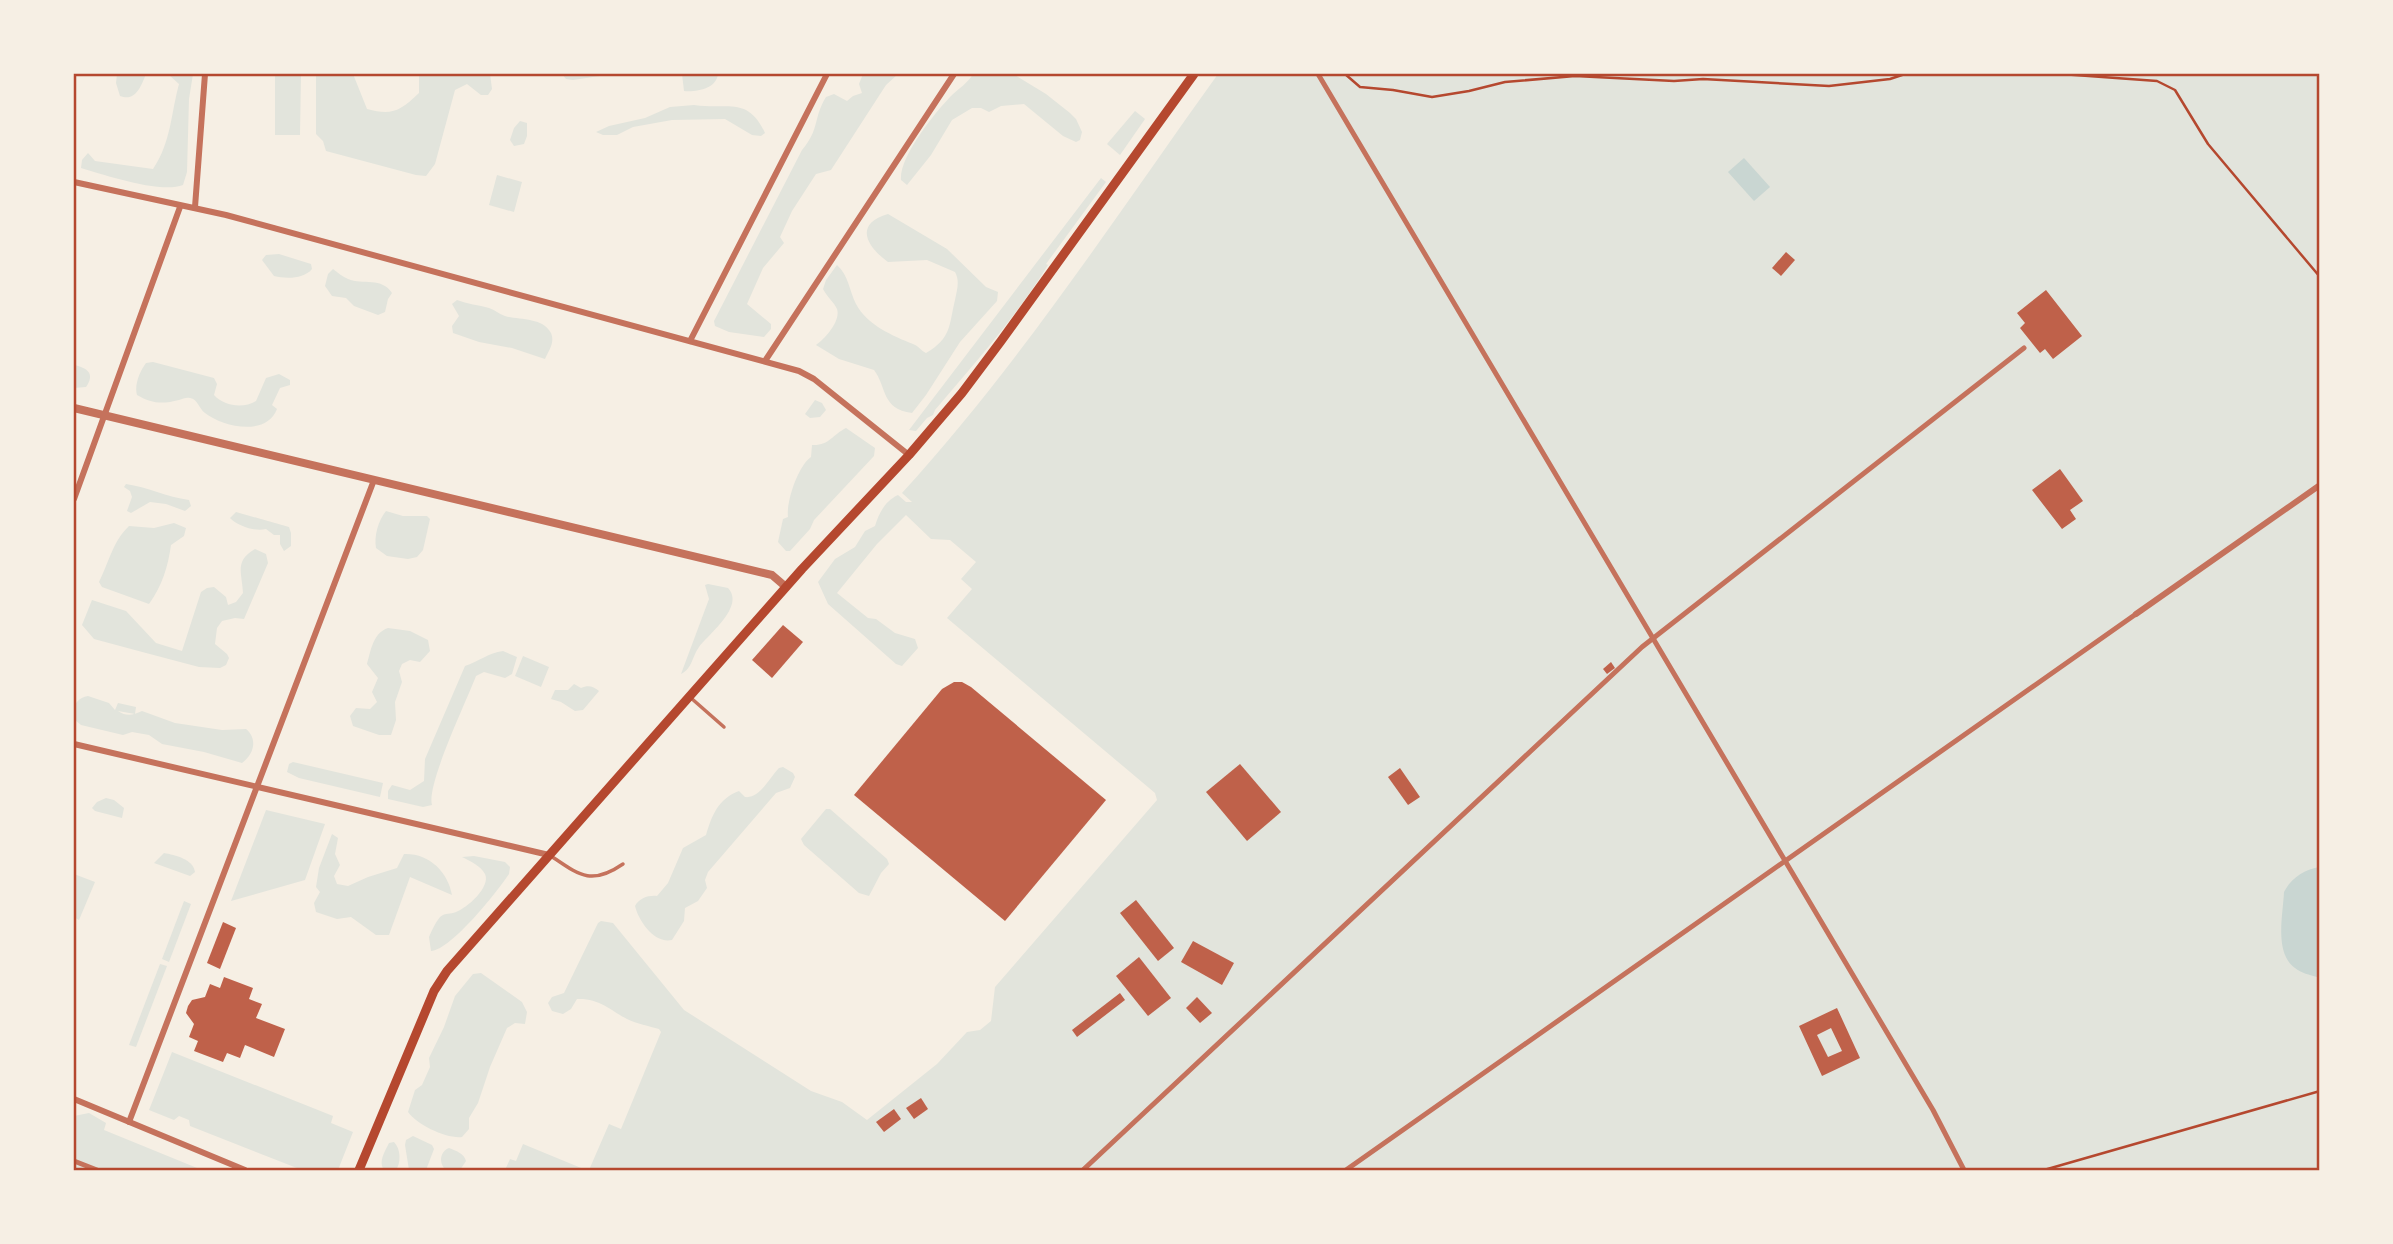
<svg xmlns="http://www.w3.org/2000/svg" width="2393" height="1244" font-family="'IBM Plex Sans',sans-serif">
  <rect width="100%" height="100%" fill="#f6efe4"/>
  <g fill="#e2e4dc">
    <path d="M117,74H146C141,86 136,102 120,96L116,83Z"/>
    <path d="M168,74H193L189,99L187,172L183,185C161,194 105,175 81,168L82,160L88,153L95,161L153,169C171,143 171,113 179,84Z"/>
    <polygon points="275,74 301,74 300,135 275,135"/>
    <path d="M316,74H353L367,109C392,116 400,111 419,93V74H490L492,89L488,95H481L467,84L455,90L435,164L426,176L416,175L326,151L323,141L316,134Z"/>
    <polygon points="562,74 613,74 573,80 566,79"/>
    <path d="M682,74H718C716,89 697,92 684,91Z"/>
    <path d="M863,74H898L886,85L831,170L816,174L792,211L780,237L784,243L763,268L747,304L771,324V329L764,337L729,332L715,326L714,321L802,150C820,129 813,118 826,97L834,94L847,101L853,96L862,93L859,84Z"/>
    <path d="M973,74H1013L1046,94L1070,113L1076,119L1082,132L1080,140L1076,142L1063,136L1024,104L1001,106L989,112L981,108H972L952,120L931,155L907,185L901,180C899,157 934,114 950,97C958,89 968,83 973,74Z"/>
    <path d="M1218,74H2319V1170H589L609,1124L621,1129L661,1032L659,1029C649,1026 637,1024 627,1019C610,1010 599,998 577,999L571,1009L563,1014L552,1011L548,1003L552,997L564,993L598,923L601,921L613,923L684,1010L811,1091L842,1102L867,1120L937,1064L967,1032L980,1030L991,1021L995,987L1157,800L1155,793L947,618L972,589L961,579L976,562L950,540L931,539L906,515L877,544L837,593L868,618L876,619L895,633L915,639L918,648L902,666L896,664L828,604L818,582L835,559L855,547L865,531L875,526C879,513 885,501 898,495L906,502H912L902,493C1020,364 1116,216 1218,74Z"/>
    <path d="M694,105C728,110 748,96 765,133L761,136L752,135L725,119L672,120L633,127L617,135H603L596,132L609,126L645,118L670,107Z"/>
    <polygon points="1135,111 1145,119 1120,155 1107,144"/>
    <polygon points="520,121 527,123 527,136 524,144 514,146 510,140 514,128"/>
    <polygon points="497,175 522,182 514,212 489,205"/>
    <path d="M1101,178L1106,182L1046,264L1048,265C1016,317 975,363 935,410L933,415L927,418L916,431L909,430Z"/>
    <path d="M888,214L947,249L986,287L998,292L997,301L960,342L926,395L912,413C881,409 887,387 874,370L839,359L816,345C825,339 841,321 837,309C834,302 827,297 823,289L826,280L837,265C849,276 849,290 856,304C867,325 893,336 913,344C919,346 921,351 926,353C952,338 949,324 955,300C957,290 960,281 955,272L927,260L888,262C866,246 854,224 888,214Z"/>
    <path d="M279,254L311,264L312,269C304,279 286,279 274,276L262,260L266,255Z"/>
    <path d="M333,269C337,272 343,277 348,279C363,285 382,277 392,293L388,299L385,312L378,315L354,306L346,298L332,296L325,286L328,274Z"/>
    <path d="M457,300C467,304 479,305 489,308C495,310 499,314 505,316C518,320 543,317 551,333C555,343 549,350 545,359L512,348L479,342L453,333L452,326L459,316L452,304Z"/>
    <path d="M153,362L214,378L217,384L214,395C224,406 243,409 256,401L266,378L279,374L290,380V385L280,388L272,405L277,409C266,437 223,427 205,413C199,409 198,399 190,398C186,397 183,399 179,400C163,404 152,404 137,395C134,385 140,371 146,363Z"/>
    <path d="M74,365C88,368 95,374 86,387L74,388Z"/>
    <polygon points="815,400 822,403 826,410 820,417 810,418 805,414"/>
    <path d="M846,428L875,448L874,456L814,520L810,529L790,551H786L778,542L783,519L788,517C786,502 798,466 811,457L812,445C829,446 832,435 846,428Z"/>
    <path d="M126,484C147,487 167,497 189,500L191,506L185,511L166,504L150,502L131,513L127,511L132,497L130,491L124,487Z"/>
    <path d="M386,511L403,516H427L430,519L423,550L417,557L408,559L387,556L376,548C374,536 378,521 386,511Z"/>
    <path d="M236,512L289,527L291,533V546L284,551L280,544V535H274L266,529C255,532 238,526 230,518Z"/>
    <path d="M174,523L186,528L184,536L171,545C168,567 162,586 149,604L102,587L99,582C109,562 113,541 129,526L154,528Z"/>
    <path d="M255,549L266,554L268,563L244,619L235,618L222,621L217,628L215,644L227,654L229,658L226,665L220,668L199,667L146,653L94,639L82,625L92,600L126,611L156,643L182,651L201,592L207,588L214,587L226,597L228,605L236,602L243,593C242,573 234,561 255,549Z"/>
    <path d="M708,584L728,588C745,606 710,633 699,647C692,657 692,669 681,674L709,599L705,585Z"/>
    <path d="M388,628L410,631L428,640L430,651L420,662L410,660L402,664L399,671L402,682L395,702L396,720L391,735H379L353,726L350,716L356,708L370,709L377,702L372,692L378,678L367,664C371,650 373,633 388,628Z"/>
    <path d="M503,651L517,657L512,674L505,678L484,672L476,676C467,700 426,785 432,805L423,807L388,799V791L392,785L410,790L424,781L425,759L465,666C480,661 488,653 503,651Z"/>
    <polygon points="523,656 549,667 541,687 515,676"/>
    <path d="M574,684L581,688C588,685 593,686 599,691L583,710L575,711L561,702L551,699L555,690H568Z"/>
    <path d="M88,696L109,703L115,710L118,703L136,707L135,714L118,711C127,717 133,715 142,711L175,723L222,730L246,729C258,739 254,754 242,763L204,752L162,744L149,735L132,732L123,735L81,725L75,720C71,708 76,698 88,696Z"/>
    <polygon points="293,762 383,783 380,797 299,778 287,772 289,764"/>
    <path d="M783,767L793,773L795,777L790,788L776,793L708,872L705,880L707,888L698,901L685,908L684,921L672,940C655,944 639,922 635,906C639,898 649,895 657,896L668,883L683,848L706,835C712,815 718,799 739,791L745,797C760,799 769,778 779,768Z"/>
    <polygon points="106,798 114,800 124,808 122,818 95,811 92,808 97,802"/>
    <polygon points="826,809 830,809 887,859 889,864 881,873 869,896 859,893 804,845 801,839"/>
    <polygon points="266,810 325,824 305,880 231,901"/>
    <path d="M332,834L338,838L335,854L340,865L334,876L337,884L348,886L368,877L397,868L404,854C429,853 448,872 452,895L410,877L389,935H376L351,917L337,919L316,912L314,903L320,892L316,887L319,868Z"/>
    <path d="M164,853C175,855 193,859 195,872L190,876L154,863Z"/>
    <path d="M474,856L505,862L510,867L509,874C497,892 451,950 431,951L429,937C432,930 435,923 440,917C446,912 450,915 456,912C467,908 491,887 485,874C481,866 470,861 462,857Z"/>
    <polygon points="74,874 95,882 79,920 74,917"/>
    <polygon points="184,901 191,904 169,962 162,959"/>
    <polygon points="160,964 167,966 136,1047 129,1045"/>
    <path d="M481,973L522,1002L527,1012L525,1024L515,1023L507,1028L490,1067L478,1103L469,1118V1129L462,1137C447,1139 417,1125 408,1112L415,1090L422,1085L430,1067L429,1058L444,1027L455,996L473,974Z"/>
    <polygon points="172,1052 333,1116 331,1123 353,1132 338,1170 302,1170 190,1126 189,1120 179,1116 174,1120 149,1110"/>
    <polygon points="89,1113 106,1123 104,1130 202,1170 74,1170 74,1116"/>
    <polygon points="413,1136 432,1145 434,1149 426,1170 409,1170 405,1145 406,1140"/>
    <path d="M394,1142C401,1149 401,1163 396,1170H384C378,1162 385,1151 389,1143Z"/>
    <polygon points="523,1144 586,1170 505,1170 510,1159 516,1161"/>
    <path d="M449,1148C456,1151 464,1153 466,1161L460,1170H446C439,1164 439,1152 449,1148Z"/>
  </g>
  <g fill="#c9d6d2">
    <polygon points="1744,158 1770,187 1754,201 1728,172"/>
    <path d="M2319,867L2320,977H2317C2310,975 2301,973 2295,968C2274,953 2283,915 2284,892C2291,878 2304,870 2319,867Z"/>
  </g>
  <g fill="#bf614a" fill-rule="evenodd">
    <polygon points="1786,252 1795,260 1781,276 1772,268"/>
    <polygon points="2046,290 2082,336 2053,359 2045,349 2040,353 2020,328 2025,323 2017,313"/>
    <polygon points="2060,469 2083,501 2070,510 2076,519 2062,529 2032,490"/>
    <polygon points="783,625 803,642 772,678 752,660"/>
    <polygon points="1611,662 1615,668 1607,674 1603,669"/>
    <polygon points="954,682 962,682 971,687 1106,800 1005,921 854,795 942,689"/>
    <polygon points="1240,764 1281,812 1247,841 1206,792"/>
    <polygon points="1400,768 1420,797 1408,805 1388,777"/>
    <polygon points="1136,900 1174,948 1158,961 1120,913"/>
    <polygon points="223,922 236,928 220,969 207,963"/>
    <polygon points="1193,941 1234,963 1222,985 1181,962"/>
    <polygon points="1139,957 1171,998 1148,1016 1116,976"/>
    <polygon points="224,977 253,988 249,999 262,1004 256,1018 285,1029 274,1057 245,1045 240,1058 227,1053 223,1062 194,1051 198,1041 189,1037 194,1024 186,1013 188,1006 192,1000 205,997 210,984 220,988"/>
    <polygon points="1120,993 1125,1000 1077,1037 1072,1030"/>
    <polygon points="1197,997 1212,1013 1200,1023 1186,1008"/>
    <path d="M1837,1008L1860,1058L1822,1076L1799,1026ZM1831,1028L1842,1051L1828,1057L1817,1035Z"/>
    <polygon points="921,1098 928,1109 914,1119 906,1108"/>
    <polygon points="894,1109 901,1119 884,1132 876,1122"/>
  </g>
  <g fill="none" stroke-linecap="round" stroke-linejoin="round">
    <g stroke="#b5482f" stroke-width="2.5">
      <polyline points="1345,74 1360,87 1393,90 1432,97 1469,91 1505,82 1575,76 1674,81 1703,79 1829,86 1890,79 1905,74"/>
      <polyline points="2061,74 2157,81 2175,90 2208,144 2320,277"/>
      <polyline points="2044,1170 2320,1091"/>
    </g>
    <g stroke="#c5725c" stroke-width="3.5">
      <polyline points="691,698 724,727"/>
      <path d="M551,856C579,875 591,886 623,864"/>
    </g>
    <g stroke="#c5725c" stroke-width="5">
      <polyline points="1318,74 1933,1110 1964,1170"/>
      <polyline points="74,1161 97,1170"/>
      <polyline points="1083,1170 1642,647 2024,348"/>
      <polyline points="1346,1170 2136,614"/>
    </g>
    <g stroke="#c5725c" stroke-width="6">
      <polyline points="74,182 226,215 799,371 814,379 909,455"/>
      <polyline points="195,207 205,74"/>
      <polyline points="690,341 827,74"/>
      <polyline points="765,361 954,74"/>
      <polyline points="74,499 180,207"/>
      <polyline points="2136,614 2320,485"/>
      <polyline points="74,744 549,855"/>
      <polyline points="74,1099 245,1170"/>
      <polyline points="129,1122 374,480"/>
    </g>
    <polyline stroke="#c5725c" stroke-width="8" points="74,408 772,575 786,587"/>
    <polyline stroke="#b5482f" stroke-width="9" points="359,1170 434,991 447,971 802,569 909,455 962,393 1001,341 1194,74"/>
  </g>
  <rect width="2393" height="1244" fill="none" stroke="#f6efe4" stroke-width="150"/>
  <rect x="75" y="75" width="2243" height="1094" fill="none" stroke="#b5482f" stroke-width="2.5"/>
</svg>
